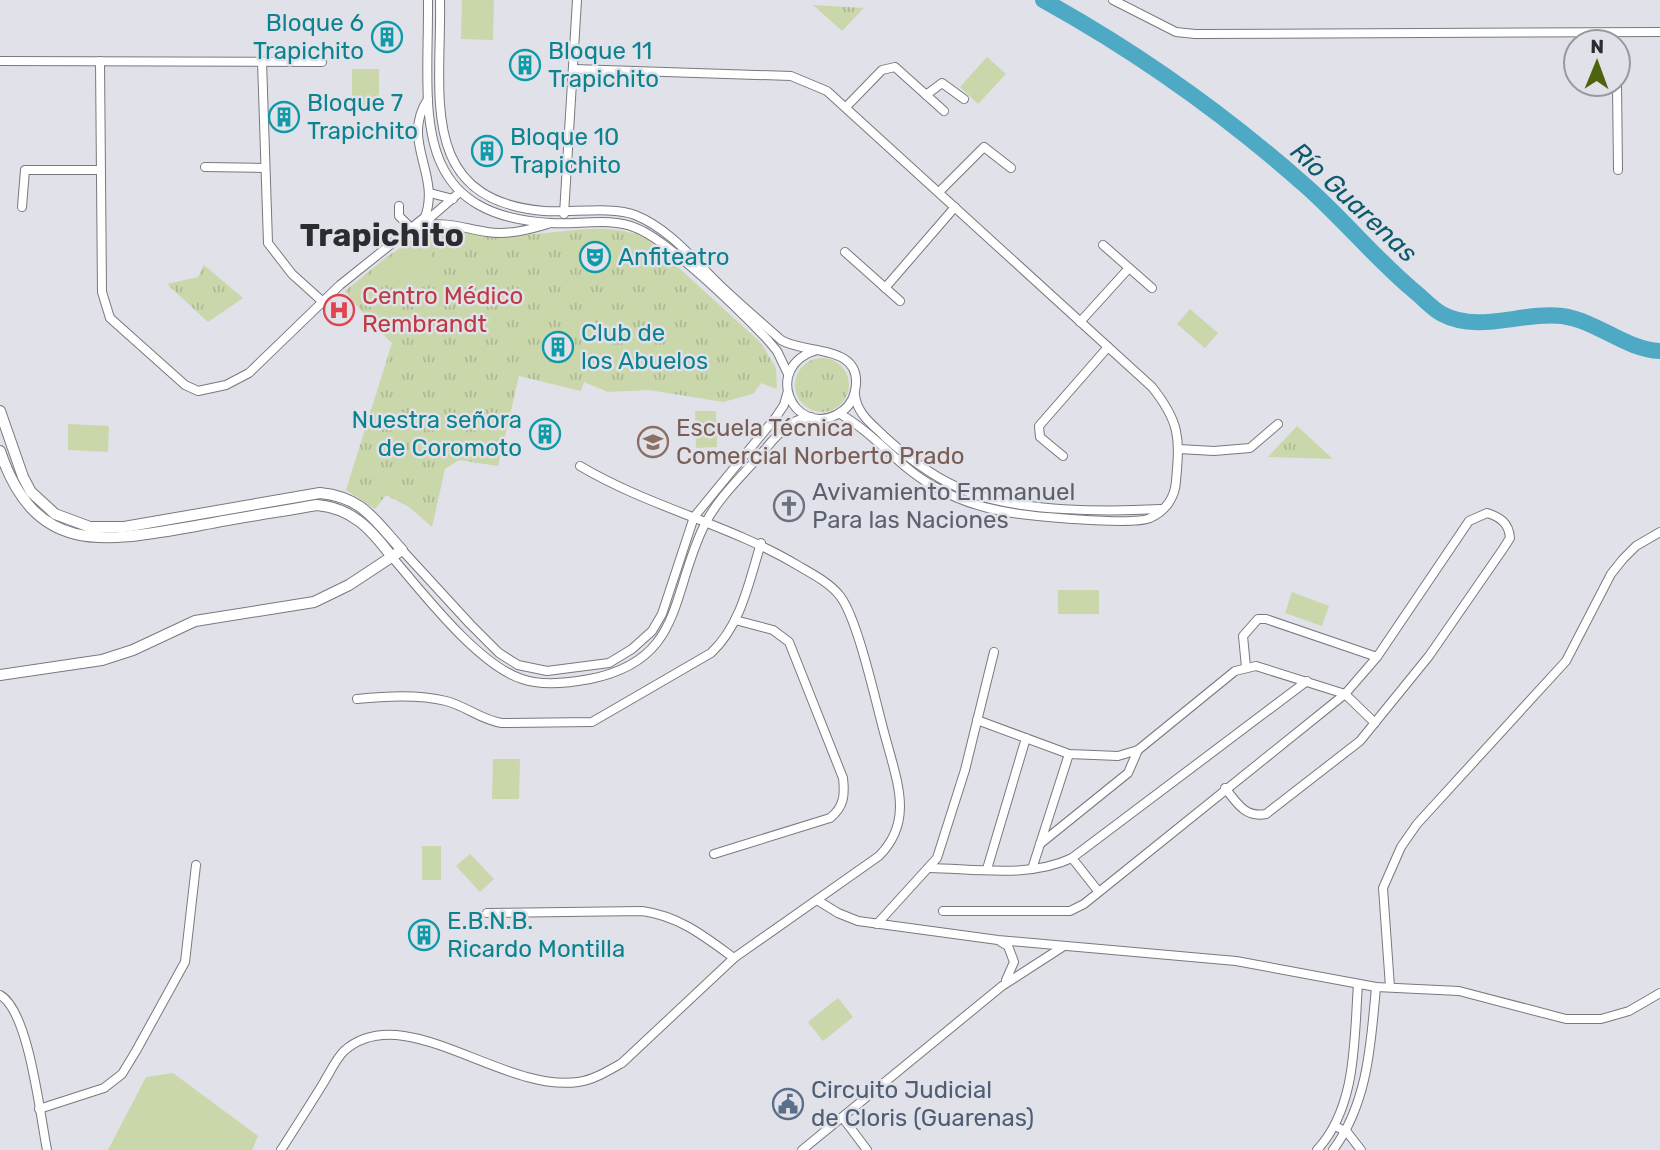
<svg xmlns="http://www.w3.org/2000/svg" width="1660" height="1150" font-family="Rubik,sans-serif">
  <defs>
    <pattern id="grass-tufts" width="24" height="20" patternUnits="userSpaceOnUse" patternTransform="scale(1.75)"><rect width="24" height="20" fill="#cad7ab"/><path d="M3 7l-1-3M5 7V3M7 7l1-3M15 17l-1-3M17 17v-4M19 17l1-3" fill="none" stroke="#aeb993"/></pattern>
  </defs>
  <rect width="100%" height="100%" fill="#e0e1e9"/>
  <g fill="url(#grass-tufts)">
    <polygon points="813,5 864,8 842,31"/>
    <path d="M436,224C463,228 494,236 522,235C565,233 603,221 645,237L761,343L776,368L777,389L761,383L753,394L723,402L649,390L608,392L584,382L581,391L519,376L498,466L459,460L445,469L432,527L409,507L386,495L375,509L346,490L392,343L372,324L345,291L388,256Z"/>
    <polygon points="204,265 243,298 208,322 167,284 198,277"/>
    <circle cx="822" cy="385" r="27"/>
    <polygon points="1297,426 1333,459 1268,457"/>
  </g>
  <g fill="#cad7ab">
    <polygon points="462,0 494,0 493,40 461,39"/>
    <polygon points="987,57 1006,74 978,104 960,87"/>
    <rect x="352" y="69" width="27" height="40"/>
    <polygon points="428,245 437,270 399,285 389,260"/>
    <polygon points="1190,309 1218,333 1205,348 1177,324"/>
    <polygon points="695,411 716,411 717,447 696,448"/>
    <polygon points="68,424 109,426 108,452 68,450"/>
    <rect x="1058" y="590" width="41" height="24"/>
    <polygon points="1292,592 1329,606 1322,626 1285,613"/>
    <polygon points="493,759 520,759 519,799 492,799"/>
    <rect x="422" y="846" width="19" height="34"/>
    <polygon points="470,854 494,879 480,892 456,866"/>
    <polygon points="838,998 853,1017 823,1041 808,1022"/>
    <polygon points="173,1073 258,1136 252,1150 108,1150 146,1077"/>
  </g>
  <g fill="none" stroke-linecap="round" stroke-linejoin="round">
    <polyline stroke="#4ea9c4" stroke-width="2.5" points="1042,0 1045,1"/>
    <path stroke="#4ea9c4" stroke-width="16" d="M1043,0C1137,52 1227,116 1307,187C1344,220 1375,258 1413,290C1422,297 1431,308 1442,314C1480,334 1522,311 1562,316C1598,321 1624,349 1660,351"/>
    <g stroke="#787980" stroke-width="10">
      <g id="minor">
        <path d="M428,0C429,108 406,215 551,223C578,225 611,217 636,228C668,240 740,311 766,338L777,351L788,374"/>
        <path d="M440,0C442,94 416,200 544,211C570,213 612,206 635,215C672,230 696,263 725,290C743,307 762,323 781,340C805,355 865,343 855,391C853,402 846,410 836,415C792,436 762,366 817,350"/>
        <polyline points="1113,0 1176,32 1195,34 1660,32"/>
        <polyline points="0,61 322,62"/>
        <path d="M100,61L102,292L110,318L185,385L198,391L226,385L249,373L340,285L425,217C441,174 400,141 428,99"/>
        <polyline points="262,61 268,243 292,274 323,302"/>
        <path d="M574,69L791,76L827,91L1152,387C1180,422 1180,438 1176,481C1175,497 1166,511 1150,518C1133,526 1025,516 1002,511C979,507 957,499 937,488C900,469 876,434 840,414"/>
        <polyline points="1617,84 1618,170"/>
        <polyline points="926,95 942,83 964,99"/>
        <polyline points="847,106 882,70 895,67 944,111"/>
        <polyline points="205,167 265,168"/>
        <polyline points="939,192 984,147 1011,168"/>
        <polyline points="430,193 453,199"/>
        <polyline points="399,206 399,216 412,229"/>
        <polyline points="22,207 25,170 100,170"/>
        <polyline points="564,214 577,0"/>
        <polyline points="424,223 460,192"/>
        <path d="M421,226C447,221 462,228 487,232C509,235 528,230 548,224"/>
        <polyline points="1103,245 1152,288"/>
        <polyline points="845,252 900,301"/>
        <polyline points="885,288 955,207"/>
        <polyline points="1080,322 1129,268"/>
        <path d="M855,395C857,414 872,424 885,437C910,460 937,480 969,492C1019,512 1107,512 1160,509"/>
        <polyline points="1179,449 1214,451 1250,448 1278,424"/>
        <polyline points="1063,456 1040,437 1039,426 1108,347"/>
        <polyline points="402,550 470,624 499,653 518,665 547,671 609,663 632,649 652,631 662,614 694,517 776,417 784,405 787,394"/>
        <path d="M392,557C422,592 478,665 522,679C542,686 569,683 590,679C685,660 670,593 705,524C718,498 742,476 761,454C775,438 788,419 811,417"/>
        <polyline points="1246,667 1243,636 1258,619 1266,619 1377,657"/>
        <path d="M357,699C386,696 418,694 446,701C466,706 481,720 502,723L592,722L711,653C741,625 749,582 761,543"/>
        <polyline points="977,720 1069,754 1118,756 1138,750 1235,671 1256,666 1345,694 1375,723"/>
        <polyline points="1040,844 1128,773 1138,750"/>
        <path d="M714,854L830,818C844,807 845,795 843,778L789,642L773,630L735,620"/>
        <polyline points="1072,858 1098,891"/>
        <path d="M930,868C976,869 1030,878 1072,858L1307,681"/>
        <polyline points="987,869 1026,738"/>
        <polyline points="1032,869 1069,754"/>
        <polyline points="817,900 838,913 858,921 998,940 1236,961 1376,987 1459,991 1566,1019 1601,1019 1629,1011 1660,993"/>
        <path d="M943,911H1070L1084,904L1345,694L1377,657L1469,521L1487,513C1500,517 1509,523 1510,538L1503,549L1429,656L1360,741L1266,814C1245,818 1237,803 1225,788"/>
        <path d="M487,913L642,911C679,916 704,936 734,958"/>
        <polyline points="877,924 937,858 965,770 994,652"/>
        <polyline points="1001,942 1008,946 1014,962 1006,980"/>
        <polyline points="1390,987 1383,888 1401,847 1417,824 1566,661 1611,574 1623,559 1636,546 1660,532"/>
        <path d="M0,995C29,1011 40,1115 47,1150"/>
        <polyline points="39,1109 104,1088 122,1074 136,1051 185,962 196,865"/>
        <polyline points="843,1118 867,1150"/>
        <polyline points="1335,1126 1347,1132 1361,1150"/>
        <path d="M281,1150C295,1128 310,1105 324,1082C330,1072 336,1059 344,1051C404,998 502,1093 578,1082C593,1080 608,1071 622,1063L734,958L879,856C913,822 898,784 887,743C877,709 859,621 840,596C829,582 812,574 797,565C728,524 649,507 580,466"/>
        <polyline points="802,1150 1002,986 1064,946"/>
        <path d="M1317,1150C1357,1107 1354,1040 1358,984"/>
        <path d="M1333,1150C1368,1103 1371,1043 1376,987"/>
      </g>
    </g>
    <g stroke="#787980" stroke-width="12">
      <g id="tertiary">
        <path d="M0,411L23,477L31,492L55,514L90,527H124L320,493C363,497 375,521 402,550L349,585L314,602L195,621L133,650L102,660L0,675"/>
        <path d="M0,451C36,557 104,542 196,526C236,518 277,512 317,505C352,508 371,529 392,557"/>
      </g>
    </g>
    <use href="#minor" stroke="#fff" stroke-width="8"/>
    <use href="#tertiary" stroke="#fff" stroke-width="10"/>
  </g>
  <defs>
    <g id="building-ring" transform="scale(1.575)"><circle r="9.5" fill="#e0e1e9" stroke="#0f9aa8" stroke-width="1.5"/><path d="M-4-6H4V6H1V3H-1V6H-4ZM-2.5-4.3h1.7v1.8h-1.7ZM.8-4.3h1.7v1.8H.8ZM-2.5-1h1.7V.8h-1.7ZM.8-1h1.7V.8H.8Z" fill="#0f9aa8"/></g>
    <g id="theatre-ring" transform="scale(1.575)"><circle r="9.5" fill="#e0e1e9" stroke="#0f9aa8" stroke-width="1.5"/><path d="M-5-5.5Q0-4 5-5.5V0Q5 5 0 6Q-5 5-5 0ZM-3.3-2.5H-1v1.5H-3.3ZM1-2.5H3.3v1.5H1ZM-2.8 1Q0 5.5 2.8 1Z" fill="#0f9aa8"/></g>
    <g id="hospital-ring" transform="scale(1.575)"><circle r="9.5" fill="#e0e1e9" stroke="#e0444e" stroke-width="1.5"/><path d="M-5-5h3v3.5h4V-5h3V5h-3V1.5h-4V5h-3Z" fill="#e0444e"/></g>
    <g id="school-ring" transform="scale(1.575)"><circle r="9.5" fill="#e0e1e9" stroke="#8d6e63" stroke-width="1.5"/><path d="M0-5L7-2L0 1L-7-2ZM-4 1L0 2.5L4 1V4Q0 6-4 4Z" fill="#8d6e63"/></g>
    <g id="church-ring" transform="scale(1.575)"><circle r="9.5" fill="#e0e1e9" stroke="#6b7280" stroke-width="1.5"/><path d="M-1.2-6h2.4v3.5h3.3v2.4h-3.3V6h-2.4V-.1h-3.3v-2.4h3.3Z" fill="#6b7280"/></g>
    <g id="civic-ring" transform="scale(1.575)"><circle r="9.5" fill="#e0e1e9" stroke="#5c6f8a" stroke-width="1.5"/><path d="M-.6-6.5H3V-4.5H.6V-3L4-1V1h2V6H-6V1h2V-1L-.6-3ZM-1.2 2.5V6h2.4V2.5Z" fill="#5c6f8a"/></g>
  </defs>
  <g fill-rule="evenodd">
    <use href="#building-ring" x="387" y="37"/>
    <use href="#building-ring" x="525" y="65"/>
    <use href="#building-ring" x="284" y="117"/>
    <use href="#building-ring" x="487" y="151"/>
    <use href="#theatre-ring" x="595" y="257"/>
    <use href="#hospital-ring" x="339" y="310"/>
    <use href="#building-ring" x="558" y="347"/>
    <use href="#building-ring" x="545" y="434"/>
    <use href="#school-ring" x="653" y="442"/>
    <use href="#church-ring" x="789" y="506"/>
    <use href="#building-ring" x="424" y="935"/>
    <use href="#civic-ring" x="788" y="1104"/>
  </g>
  <g text-anchor="middle" stroke-width="5" stroke-linejoin="round" paint-order="stroke">
    <g font-size="24" fill="#0d838f" stroke="#e0e1e9" text-anchor="start">
      <text x="364" y="31" text-anchor="end">Bloque 6<tspan x="364" dy="28">Trapichito</tspan></text>
      <text x="548" y="59">Bloque 11<tspan x="548" dy="28">Trapichito</tspan></text>
      <text x="307" y="111">Bloque 7<tspan x="307" dy="28">Trapichito</tspan></text>
      <text x="510" y="145">Bloque 10<tspan x="510" dy="28">Trapichito</tspan></text>
      <text x="618" y="265">Anfiteatro</text>
      <text x="581" y="341">Club de<tspan x="581" dy="28">los Abuelos</tspan></text>
      <text x="522" y="428" text-anchor="end">Nuestra señora<tspan x="522" dy="28">de Coromoto</tspan></text>
      <text x="447" y="929">E.B.N.B.<tspan x="447" dy="28">Ricardo Montilla</tspan></text>
    </g>
    <g font-size="24" fill="#be3a42" stroke="#e0e1e9" text-anchor="start">
      <text x="362" y="304">Centro Médico<tspan x="362" dy="28">Rembrandt</tspan></text>
    </g>
    <g font-size="24" fill="#785e54" stroke="#e0e1e9" text-anchor="start">
      <text x="676" y="436">Escuela Técnica<tspan x="676" dy="28">Comercial Norberto Prado</tspan></text>
    </g>
    <g font-size="24" fill="#5b616d" stroke="#e0e1e9" text-anchor="start">
      <text x="812" y="500">Avivamiento Emmanuel<tspan x="812" dy="28">Para las Naciones</tspan></text>
    </g>
    <g font-size="24" fill="#4e5e75" stroke="#e0e1e9" text-anchor="start">
      <text x="811" y="1098">Circuito Judicial<tspan x="811" dy="28">de Cloris (Guarenas)</tspan></text>
    </g>
    <g font-size="26" font-style="italic" fill="#0d5a6d" stroke="#e0e1e9">
      <text transform="translate(1354 202) rotate(43)" y="9">Río Guarenas</text>
    </g>
    <g font-size="32" font-weight="bold" fill="#2b2c2f" stroke="#e0e1e9">
      <text x="382" y="246">Trapichito</text>
    </g>
  </g>
  <g transform="translate(1597 63) rotate(1)"><circle r="33" fill="#e0e1e9" stroke="#98999f" stroke-width="2"/>
  <path d="M0-5L12 26L0 18L-12 26Z" fill="#4e630d"/>
  <text y="-10" font-size="19" font-weight="bold" text-anchor="middle" fill="#2b2c2f">N</text>
  </g>
</svg>
